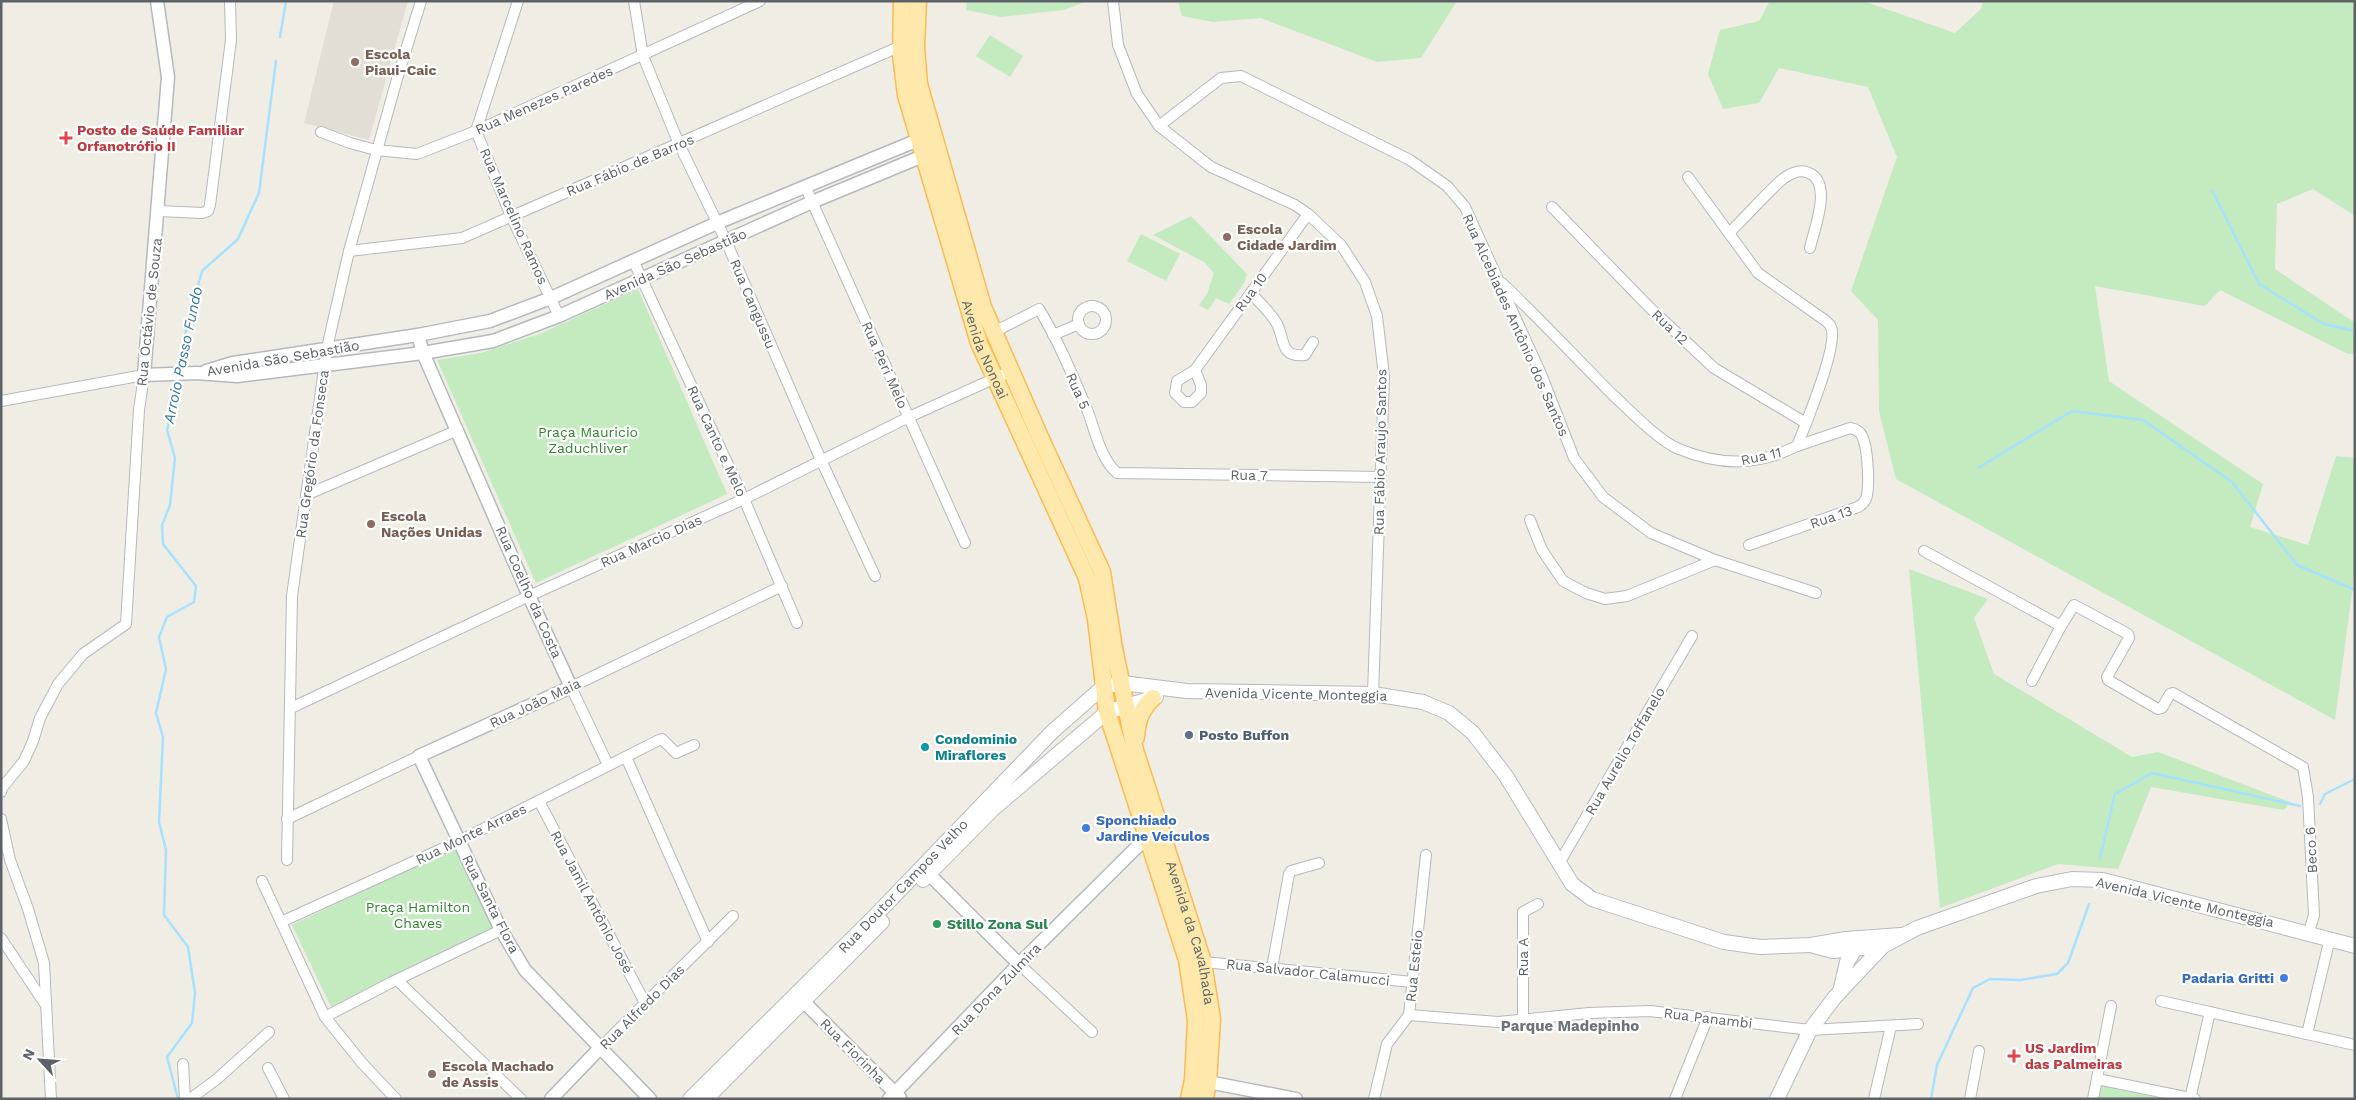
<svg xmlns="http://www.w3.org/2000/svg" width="2356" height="1100" font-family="'Work Sans',sans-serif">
  <rect width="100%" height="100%" fill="#f0ede5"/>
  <polygon fill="#e3ded5" points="334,1 408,1 369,140 304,123"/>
  <g fill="#c4eabf">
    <polygon points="967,1 1087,1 1064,10 1001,17 966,10"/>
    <polygon points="1178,1 1457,1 1421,58 1377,62 1261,18 1213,22 1182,16"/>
    <polygon points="1770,1 1863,1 1955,33 1981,9 1983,1 2355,1 2355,216 2313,189 2277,204 2275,269 2355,323 2355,354 2348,354 2220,290 2205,306 2095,286 2109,381 2263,484 2250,527 2308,545 2336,456 2355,458 2355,570 2335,720 1896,479 1879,411 1878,320 1851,291 1897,157 1868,87 1779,68 1759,103 1723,109 1708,74 1720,30 1759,21"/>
    <polygon points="990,35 1023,56 1010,77 976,56"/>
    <polygon points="1191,216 1247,274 1245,282 1229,304 1216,298 1208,310 1199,305 1207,294 1214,273 1204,262 1153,235"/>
    <polygon points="1141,234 1180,254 1166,281 1127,261"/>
    <polygon points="638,289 727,494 536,583 437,360 481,353 542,333"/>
    <polygon points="1909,569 1988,599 1974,618 1994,674 2132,757 2158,752 2290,802 2284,810 2151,787 2118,869 2058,864 1940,908"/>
    <polygon points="456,846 495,927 331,1007 292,925"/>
    <polygon points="2099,1085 2163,1099 2096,1099"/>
  </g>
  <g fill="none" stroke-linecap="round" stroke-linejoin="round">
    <g stroke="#a6e2ff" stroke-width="2.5">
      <polyline points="280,37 286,1"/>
      <polyline points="2212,190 2259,284 2324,324 2355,331"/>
      <polyline points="181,370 186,330 202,271 238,239 259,193 276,61"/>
      <polyline points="1978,468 2072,411 2143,420 2232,482 2297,565 2355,590"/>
      <polyline points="2355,680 2355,686"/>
      <polyline points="2320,804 2325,794 2355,779"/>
      <polyline points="2100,858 2115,794 2152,773 2300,806"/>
      <polyline points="178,1099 167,1057 192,1023 195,993 188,947 164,915 166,850 159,822 163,737 156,713 166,669 159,637 167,617 194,602 196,586 163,544 162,525 170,505 175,458 167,430 179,377"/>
      <polyline points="1931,1099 1937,1065 1973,988 1990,979 2020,980 2057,974 2068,963 2089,904"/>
    </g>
    <g stroke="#b5b9bd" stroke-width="12">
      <g id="minor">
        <polyline points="518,1 476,131 511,216 559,316"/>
        <polyline points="634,1 643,56 679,144 726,241 821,460 875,576"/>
        <polyline points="1113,1 1118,45 1137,94 1159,126 1211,167 1295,205 1308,214 1341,245 1365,282 1377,316 1384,376 1373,694"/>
        <polyline points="1159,126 1221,78 1241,76 1410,160 1447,186 1465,207 1541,374 1574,458 1603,497 1651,533 1715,560 1816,593"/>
        <polyline points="321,132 350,143 376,150 417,154 476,131 760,1"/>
        <polyline points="805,186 965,543"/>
        <polyline points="1552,207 1649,307 1714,368 1806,423"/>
        <polyline points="159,211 202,213 208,211 210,205 231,40 230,1"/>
        <path d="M1729,233C1748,215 1765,194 1784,178C1791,173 1801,169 1809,173C1833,183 1814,229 1810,248"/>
        <polyline points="349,251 462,238 901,46"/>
        <polyline points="633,260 744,499 797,623"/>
        <path d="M1502,283C1540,319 1575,357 1612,394C1628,409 1660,442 1679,449C1720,466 1757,466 1797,446C1805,426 1839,344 1831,327C1830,324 1828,323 1826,321L1758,273L1688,177"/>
        <path d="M1251,293C1259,302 1271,313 1277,324C1285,340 1280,358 1305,355L1313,342"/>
        <circle cx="1092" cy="320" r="14"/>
        <path d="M994,332L1039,309C1058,340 1072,374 1086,407C1095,428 1099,457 1117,473L1380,477"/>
        <polyline points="1053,335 1079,324"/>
        <polyline points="1195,370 1201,385 1201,393 1192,402 1184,402 1175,393 1177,381 1195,370 1308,214"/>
        <polyline points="1,401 144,375 139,410 126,624 83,654 58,684 40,718 33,741 24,761 2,788 1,792"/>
        <polyline points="306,495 458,430"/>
        <polyline points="1530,520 1542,550 1563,581 1586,593 1605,599 1627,596 1715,560"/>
        <path d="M1749,545L1858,507C1862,505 1864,503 1866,499C1870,487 1868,448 1862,436C1860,431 1855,429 1850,428L1797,446"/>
        <polyline points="1924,551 2061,626 2074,605 2128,634 2129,638 2107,677 2108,680 2158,709 2162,708 2170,694 2173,693 2303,767 2308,797 2314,915 2309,932"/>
        <polyline points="2032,681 2061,626"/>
        <polyline points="291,708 529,596 744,499 909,417 1011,371"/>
        <polyline points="626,757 708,942"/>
        <polyline points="608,765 571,687 782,586"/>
        <polyline points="539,801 645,1003"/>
        <polyline points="1,819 10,860 28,909 44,963 51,1099"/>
        <polyline points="287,819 419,756"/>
        <polyline points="287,860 292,596 327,348 349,251 397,79 421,1"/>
        <polyline points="1558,865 1692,636"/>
        <polyline points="262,881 325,1017 362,1063 396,1099"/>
        <polyline points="281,922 459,841 659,740 662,739 676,753 694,745"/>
        <polyline points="1,938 45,1004"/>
        <polyline points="1203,962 1413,982"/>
        <polyline points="1019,964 1092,1032"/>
        <polyline points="1272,968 1289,874 1291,871 1319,863"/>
        <polyline points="397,980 521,1099"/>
        <polyline points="2161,1001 2355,1045"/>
        <polyline points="1409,1015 1498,1022 1589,1013 1650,1011 1810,1030 1918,1024"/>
        <polyline points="325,1017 390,983 501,930"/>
        <polyline points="1523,1020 1523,912 1538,904"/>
        <polyline points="2307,1034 2330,938"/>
        <polyline points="600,1048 733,916"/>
        <polyline points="183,1064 185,1099"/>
        <polyline points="268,1068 284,1099"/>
        <polyline points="2097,1079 2195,1099"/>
        <polyline points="190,1099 217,1079 269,1032"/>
        <polyline points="1374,1099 1387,1044 1409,1015 1426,855"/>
        <polyline points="1675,1099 1708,1017"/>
        <polyline points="1874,1099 1891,1026"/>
        <polyline points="1970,1099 1979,1051"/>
        <polyline points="2093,1099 2111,1006"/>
        <polyline points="2190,1099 2210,1012"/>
      </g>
    </g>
    <g stroke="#b5b9bd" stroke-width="15">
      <g id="tertiary">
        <polyline points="157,1 168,77 144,375 197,373 237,376 423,353 493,341 559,316 812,202 923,156"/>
        <polyline points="418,335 423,353 529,596 571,687 419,756 501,930 525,970 650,1099"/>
        <polyline points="206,371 233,363 418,335 490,321 551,298 717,223 918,140"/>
        <polyline points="929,874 1019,964"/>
        <polyline points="804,1002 900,1098"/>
        <polyline points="1208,1082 1296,1099"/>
        <polyline points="551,1099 600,1048"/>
        <polyline points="889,1099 1019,964 1146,838"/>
      </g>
    </g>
    <g stroke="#b6bbc0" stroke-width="16">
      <g id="secondary">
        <polyline points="923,880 992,810 1107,712 1156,697"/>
        <polyline points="1814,946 1833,951 1883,946 1917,928 2036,886 2072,879 2103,880 2355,946"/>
        <polyline points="1840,992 1847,962 1858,944"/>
        <polyline points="690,1099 871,920 1052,732 1103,687 1122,683 1187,691 1373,694 1423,702 1449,713 1473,733 1506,776 1572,884 1592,899 1724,942 1760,947 1811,945 1846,939 1901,935"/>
        <polyline points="706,1099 882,922"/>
        <polyline points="1777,1099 1810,1030 1835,997 1883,946"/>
      </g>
    </g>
    <g stroke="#feba50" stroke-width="19">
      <g id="primary">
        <path id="s1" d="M902,1L901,55L906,95L979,343L1087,578L1096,619L1107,712L1187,960L1196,1020L1193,1080L1189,1099"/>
        <path id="s2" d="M918,1L916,47L919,84L983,307L1040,437L1102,572L1114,648L1135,750L1203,962L1212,1019L1208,1082L1205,1099"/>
        <path d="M1136,737C1137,721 1141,709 1153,698"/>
      </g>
    </g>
    <use href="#minor" stroke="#fff" stroke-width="10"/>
    <use href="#tertiary" stroke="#fff" stroke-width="12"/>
    <use href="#secondary" stroke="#fff" stroke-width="14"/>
    <use href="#primary" stroke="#ffe8ab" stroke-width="16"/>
  </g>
  <g fill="#8d6e63" stroke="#fff" stroke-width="2">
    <circle cx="355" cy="62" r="5"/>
    <circle cx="1227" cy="237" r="5"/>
    <circle cx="371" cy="524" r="5"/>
    <circle cx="432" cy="1074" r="5"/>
  </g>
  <g fill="#e0444e" stroke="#fff" stroke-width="2">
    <path d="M63.5 130.5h5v5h5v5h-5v5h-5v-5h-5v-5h5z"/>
    <path d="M2011.5 1048.5h5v5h5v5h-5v5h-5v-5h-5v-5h5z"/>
  </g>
  <circle fill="#5c6f8a" stroke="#fff" stroke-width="2" cx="1189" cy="735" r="5"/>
  <circle fill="#0f9aa8" stroke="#fff" stroke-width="2" cx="925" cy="747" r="5"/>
  <g fill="#3f7fe0" stroke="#fff" stroke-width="2">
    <circle cx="1086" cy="828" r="5"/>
    <circle cx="2284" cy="978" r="5"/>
  </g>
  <circle fill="#2e9e5b" stroke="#fff" stroke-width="2" cx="937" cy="924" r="5"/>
  <g text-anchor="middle" stroke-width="4.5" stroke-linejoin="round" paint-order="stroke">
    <g font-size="14" font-weight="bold" fill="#785e54" stroke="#fff" text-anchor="start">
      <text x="365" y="59">Escola<tspan x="365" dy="16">Piaui-Caic</tspan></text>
      <text x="1237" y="234">Escola<tspan x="1237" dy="16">Cidade Jardim</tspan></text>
      <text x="381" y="521">Escola<tspan x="381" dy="16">Nações Unidas</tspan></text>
      <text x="442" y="1071">Escola Machado<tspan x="442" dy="16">de Assis</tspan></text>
    </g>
    <g font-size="14" fill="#5c6267" stroke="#fff">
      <text transform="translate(544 100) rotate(-24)" y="5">Rua Menezes Paredes</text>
      <text transform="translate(630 165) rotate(-23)" y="5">Rua Fábio de Barros</text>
      <text transform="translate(514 216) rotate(66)" y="5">Rua Marcelino Ramos</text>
      <text transform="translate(675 264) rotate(-24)" y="5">Avenida São Sebastião</text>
      <text transform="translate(1251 292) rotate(-54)" y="5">Rua 10</text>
      <text transform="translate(753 304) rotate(67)" y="5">Rua Cangussu</text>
      <text transform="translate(149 312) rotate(-84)" y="5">Rua Octávio de Souza</text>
      <text transform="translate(1516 325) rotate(66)" y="5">Rua Alcebiades Antônio dos Santos</text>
      <text transform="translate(1670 327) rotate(43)" y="5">Rua 12</text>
      <text dy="5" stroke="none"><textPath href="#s1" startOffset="361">Avenida Nonoai</textPath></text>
      <text transform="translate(283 358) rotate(-10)" y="5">Avenida São Sebastião</text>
      <text transform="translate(885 365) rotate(66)" y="5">Rua Peri Melo</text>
      <text transform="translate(1078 391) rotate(66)" y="5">Rua 5</text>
      <text transform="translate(717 441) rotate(65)" y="5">Rua Canto e Melo</text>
      <text transform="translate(1380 452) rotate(-89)" y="5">Rua Fábio Araujo Santos</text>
      <text transform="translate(312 454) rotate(-82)" y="5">Rua Gregório da Fonseca</text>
      <text transform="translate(1761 456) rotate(-12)" y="5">Rua 11</text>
      <text transform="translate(1249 475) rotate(1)" y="5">Rua 7</text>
      <text transform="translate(1831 517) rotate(-19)" y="5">Rua 13</text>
      <text transform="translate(651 541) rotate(-24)" y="5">Rua Marcio Dias</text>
      <text transform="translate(529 592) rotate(66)" y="5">Rua Coelho da Costa</text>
      <text transform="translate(1296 694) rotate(1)" y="5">Avenida Vicente Monteggia</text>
      <text transform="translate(535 703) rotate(-25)" y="5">Rua João Maia</text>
      <text transform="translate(1625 751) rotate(-60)" y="5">Rua Aurelio Toffanelo</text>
      <text transform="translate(471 834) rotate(-26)" y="5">Rua Monte Arraes</text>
      <text transform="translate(2311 850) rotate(-93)" y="5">Beco 6</text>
      <text transform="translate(903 886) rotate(-46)" y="5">Rua Doutor Campos Velho</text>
      <text transform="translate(592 902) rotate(62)" y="5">Rua Jamil Antônio José</text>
      <text transform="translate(2185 902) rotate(13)" y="5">Avenida Vicente Monteggia</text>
      <text transform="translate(491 904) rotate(63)" y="5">Rua Santa Flora</text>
      <text dy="5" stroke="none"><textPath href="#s2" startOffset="978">Avenida da Cavalhada</textPath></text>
      <text transform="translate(1523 957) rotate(-90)" y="5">Rua A</text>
      <text transform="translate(1414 966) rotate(-84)" y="5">Rua Esteio</text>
      <text transform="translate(1308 972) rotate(6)" y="5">Rua Salvador Calamucci</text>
      <text transform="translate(996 989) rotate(-46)" y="5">Rua Dona Zulmira</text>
      <text transform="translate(642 1007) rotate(-45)" y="5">Rua Alfredo Dias</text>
      <text transform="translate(1708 1018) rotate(7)" y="5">Rua Panambi</text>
      <text transform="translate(853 1051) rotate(45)" y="5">Rua Fiorinha</text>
    </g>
    <g font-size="14" font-weight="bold" fill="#be3a42" stroke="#fff" text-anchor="start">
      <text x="77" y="135">Posto de Saúde Familiar<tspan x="77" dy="16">Orfanotrófio II</tspan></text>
      <text x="2025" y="1053">US Jardim<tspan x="2025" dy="16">das Palmeiras</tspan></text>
    </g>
    <g font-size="14" fill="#32852d" stroke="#fff">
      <text x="588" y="437">Praça Mauricio<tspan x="588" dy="16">Zaduchliver</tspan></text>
      <text x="418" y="912">Praça Hamilton<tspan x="418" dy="16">Chaves</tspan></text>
    </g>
    <g font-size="14" font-weight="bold" fill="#4e5e75" stroke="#fff" text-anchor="start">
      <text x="1199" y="740">Posto Buffon</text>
    </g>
    <g font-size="14" font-weight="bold" fill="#0d838f" stroke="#fff" text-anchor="start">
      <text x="935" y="744">Condominio<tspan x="935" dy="16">Miraflores</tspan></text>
    </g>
    <g font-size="14" font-weight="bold" fill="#366cbe" stroke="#fff" text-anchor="start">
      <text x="1096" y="825">Sponchiado<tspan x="1096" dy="16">Jardine Veículos</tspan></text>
      <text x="2274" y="983" text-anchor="end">Padaria Gritti</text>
    </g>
    <g font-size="14" font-weight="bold" fill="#27864d" stroke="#fff" text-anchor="start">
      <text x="947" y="929">Stillo Zona Sul</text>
    </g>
    <g font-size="15" font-style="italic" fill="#347aa8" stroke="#fff">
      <text transform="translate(183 355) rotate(-78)" y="5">Arroio Passo Fundo</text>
    </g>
    <g font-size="15" font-weight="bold" fill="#6d7479" stroke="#fff">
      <text x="1570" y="1031">Parque Madepinho</text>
    </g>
  </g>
  <rect width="2356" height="1100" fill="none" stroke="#5c6267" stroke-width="5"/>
  <g transform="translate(40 1060) rotate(296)" stroke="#ffffff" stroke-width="4" paint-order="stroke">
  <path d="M0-4L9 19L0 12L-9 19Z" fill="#5c6267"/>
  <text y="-8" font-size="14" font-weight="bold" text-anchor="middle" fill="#5c6267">N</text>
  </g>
</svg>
